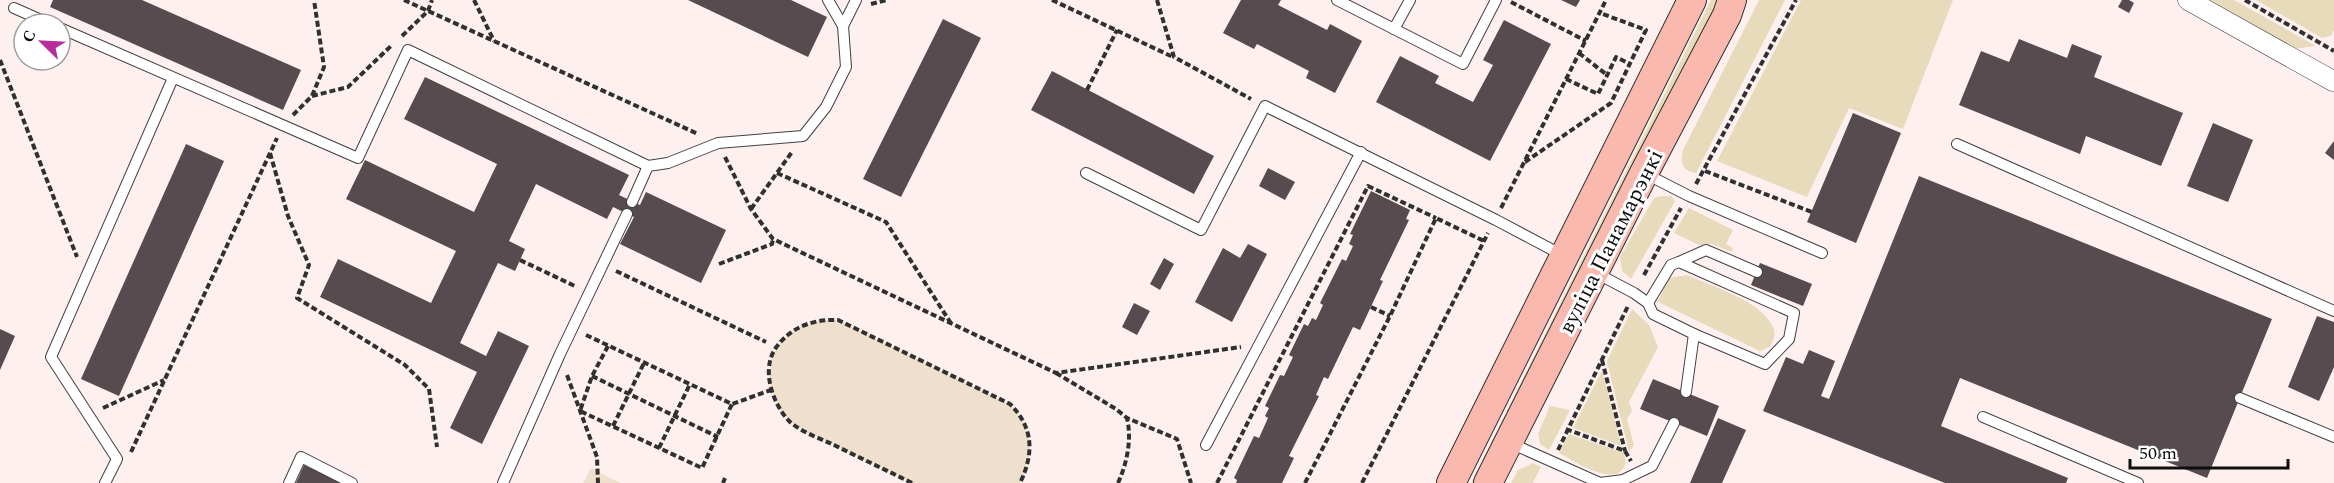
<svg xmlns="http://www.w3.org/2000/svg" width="2334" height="483" font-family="Spectral,serif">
  <rect width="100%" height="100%" fill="#fef0ef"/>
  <g fill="#e7dbbb">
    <polygon points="1711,0 1720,0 1480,483 1471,483"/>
    <path d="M1759,0H1785L1696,173C1682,171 1680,163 1683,150Z"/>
    <polygon points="1801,0 1953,0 1903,129 1849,108 1807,197 1717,161"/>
    <polygon points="2197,0 2234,0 2316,46 2286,50"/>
    <polygon points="2256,0 2334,0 2334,30 2331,36 2322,38"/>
    <polygon points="1662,196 1671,196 1675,201 1631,279 1622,271 1620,257 1654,198"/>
    <polygon points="1689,208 1733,230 1726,244 1733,248 1732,252 1712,244 1699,245 1674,233"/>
    <path d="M1687,275C1713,287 1763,301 1774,329C1776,335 1773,341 1770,347L1760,351L1658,302L1668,278Z"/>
    <polygon points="1632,309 1649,325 1658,347 1629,402 1632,411 1627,419 1634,445 1629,452 1607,361"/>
    <polygon points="1602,370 1621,446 1573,428"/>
    <polygon points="1550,406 1570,410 1549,450 1540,444 1538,434"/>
    <path d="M1569,434L1624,453C1626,461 1627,465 1621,471C1607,483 1574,461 1559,453Z"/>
    <polygon points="1533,463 1541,467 1533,483 1511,483 1518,470"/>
  </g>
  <g fill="#eee0cc">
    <path d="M825,320H839L1010,404C1033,428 1035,454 1021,483H912L808,433L791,422L782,412L771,390L769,377L773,353L790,333L801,326Z"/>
    <polygon points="591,468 620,483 583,483"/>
  </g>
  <g fill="#564b4f">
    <polygon points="53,0 142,0 301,70 283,110 50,7"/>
    <polygon points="688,0 791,0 827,17 808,57"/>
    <polygon points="1241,0 1281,0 1278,5 1327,30 1330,24 1362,41 1335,93 1306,78 1309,71 1257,44 1254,49 1223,33"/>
    <polygon points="1561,0 1580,0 1576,7"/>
    <polygon points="2122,0 2129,0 2134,3 2129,13 2118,7"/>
    <polygon points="943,19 981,38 901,197 863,179"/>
    <polygon points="1504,20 1551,44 1490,161 1376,102 1400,56 1439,76 1435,83 1473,102 1493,65 1483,60"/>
    <polygon points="2019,39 2067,58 2072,44 2102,56 2094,77 2183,113 2161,166 2086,136 2080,154 1959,105 1981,51 2009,62"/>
    <polygon points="1052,71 1214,156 1194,194 1031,110"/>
    <polygon points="425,77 629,175 619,195 640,205 646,192 726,230 701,283 620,244 634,217 613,207 607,219 536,184 509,241 525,249 515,271 498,263 460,343 486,356 498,331 529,346 482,444 450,428 477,372 320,297 338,259 431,303 456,251 346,199 365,160 474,212 497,164 404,119"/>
    <polygon points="1853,113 1901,133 1856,243 1807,222"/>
    <polygon points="2213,123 2253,140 2228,202 2187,186"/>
    <polygon points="2334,141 2334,160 2325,153"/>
    <polygon points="186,144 224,161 119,396 81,379"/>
    <polygon points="1268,168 1295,182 1285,200 1259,186"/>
    <polygon points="1919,176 2272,319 2207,478 1960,378 1941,426 2068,478 2066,483 1945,483 1763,411 1786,357 1803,364 1809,350 1835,361 1821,396 1829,399"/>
    <polygon points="1371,191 1410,210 1406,219 1409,220 1380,280 1383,281 1360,330 1353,327 1328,379 1324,377 1316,395 1319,396 1289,456 1294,458 1282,483 1236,483 1237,480 1234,478 1254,436 1259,438 1268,418 1265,416 1269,408 1265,406 1280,375 1284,376 1293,357 1289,355 1304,324 1308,326 1312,318 1316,320 1323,305 1320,303 1342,259 1346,261 1353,246 1349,244 1353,235 1350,234"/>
    <polygon points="1248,244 1267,254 1232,322 1195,302 1223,248 1240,258"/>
    <polygon points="1164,258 1174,264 1160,290 1150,284"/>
    <polygon points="1760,263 1812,284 1803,306 1751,285"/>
    <polygon points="1134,303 1150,311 1137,335 1122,327"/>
    <polygon points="2317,316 2334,322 2334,367 2319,401 2288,387"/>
    <polygon points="0,329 15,336 0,370"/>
    <polygon points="1653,379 1719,406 1707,436 1640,409"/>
    <polygon points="1718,418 1746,430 1722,483 1690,483"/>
    <polygon points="304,465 343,483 296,483"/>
  </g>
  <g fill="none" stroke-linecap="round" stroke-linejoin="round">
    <g stroke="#414141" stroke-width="12">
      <g id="lane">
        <polyline points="1337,0 1463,64 1496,0"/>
        <polyline points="14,8 50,24"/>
        <polyline points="843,26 856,0"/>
        <polyline points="60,28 358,158 408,50 648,166"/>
        <polyline points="1394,29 1410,0"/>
        <polyline points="1957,144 2334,311"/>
        <polyline points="1086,173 1201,230 1265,106 1496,220 1564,256"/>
        <polyline points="1644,173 1689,196 1822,253"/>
        <polyline points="632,202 648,166 668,163 718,143 803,136 826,107 846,67 843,26 828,0"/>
        <polyline points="1679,262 1706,250 1757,272"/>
        <polyline points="1596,273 1634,293 1648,303 1653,314 1694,334 1686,392"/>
        <polyline points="1648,303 1671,265 1679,262 1794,313 1789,339 1765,364 1694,334"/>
        <polyline points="2240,398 2334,437"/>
        <polyline points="1983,417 2138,483"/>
        <polyline points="1508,442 1600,483 1623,480 1652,466 1674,423"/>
        <polyline points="1206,445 1361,152"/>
        <polyline points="105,483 117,459 51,357 173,78"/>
        <polyline points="289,483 301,457 352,483"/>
        <polyline points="503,483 560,354 627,214"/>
      </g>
    </g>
    <g stroke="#414141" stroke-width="21">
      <polyline id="street" points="2188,0 2333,81"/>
    </g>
    <g stroke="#303030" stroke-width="30">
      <g id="secondary">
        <polyline points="1451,483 1692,0"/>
        <polyline points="1488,483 1644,173 1727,15 1732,0"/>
      </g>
    </g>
    <g stroke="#303030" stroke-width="4" stroke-dasharray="6 3" stroke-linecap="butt">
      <polyline points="404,0 698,134"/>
      <polyline points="474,0 494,41"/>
      <polyline points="1052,0 1173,57"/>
      <polyline points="1157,0 1174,57 1251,99"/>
      <polyline points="2245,0 2334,51"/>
      <polyline points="1511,2 1586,41"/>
      <polyline points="871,4 887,0"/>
      <polyline points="402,36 428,11 432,0"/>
      <polyline points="1579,53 1607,75"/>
      <polyline points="0,60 77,257"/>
      <polyline points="1566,79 1598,94 1616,57 1630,64"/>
      <polyline points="1087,90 1117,30"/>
      <polyline points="312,96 348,87 392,45"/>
      <polyline points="293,115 312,96 324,67 314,0"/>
      <polyline points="270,153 288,216 309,265 297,298 405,365 429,389 437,447"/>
      <polyline points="725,157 751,209 773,239 1056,373 1241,347"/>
      <polyline points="1525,162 1611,103 1646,30 1600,13"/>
      <polyline points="1705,171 1812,212"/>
      <polyline points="777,173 886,222 952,325"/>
      <polyline points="1696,184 1796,0"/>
      <polyline points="1501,208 1606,0"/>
      <polyline points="751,209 792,152"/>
      <polyline points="520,260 577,287"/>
      <polyline points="719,264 772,244 773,239"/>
      <polyline points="616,271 766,342"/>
      <polyline points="1644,275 1681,208"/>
      <polyline points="1371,307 1390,316"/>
      <polyline points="586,335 732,404 771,390"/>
      <polyline points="608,346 592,376 580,411 702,468 732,404"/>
      <polyline points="1602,360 1625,451"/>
      <polyline points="1056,373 1116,409 1127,418 1177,439 1191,483"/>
      <polyline points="567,375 597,457 598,483"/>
      <polyline points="592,376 718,437"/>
      <polyline points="103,408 164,380"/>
      <polyline points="613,426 644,363"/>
      <polyline points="1566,429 1625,451 1631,461"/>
      <polyline points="659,448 690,384"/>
      <polyline points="1558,450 1628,306"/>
      <polyline points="131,452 277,138"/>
      <polyline points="723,483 725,478"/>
      <path d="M912,483C886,470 860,458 834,445C819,438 801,432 789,421C773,404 761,371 775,349C790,327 813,319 838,320L1010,404C1034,428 1034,454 1020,483"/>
      <path d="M1118,483C1127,463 1132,440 1127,418"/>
      <polyline points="1217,483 1368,186 1436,218"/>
      <polyline points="1305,483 1390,316 1436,218 1484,241"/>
      <polyline points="1362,483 1488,233"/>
    </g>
    <use href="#lane" stroke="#fff" stroke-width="10"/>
    <use href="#street" stroke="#fff" stroke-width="20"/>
    <use href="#secondary" stroke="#fab9ae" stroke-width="28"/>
  </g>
  <g text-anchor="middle" stroke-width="6" stroke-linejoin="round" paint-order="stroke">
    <g font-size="22" fill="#0e0e0e" stroke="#fff">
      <text transform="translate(1610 241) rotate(-63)" y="8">вуліца Панамарэнкі</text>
    </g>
  </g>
  <g transform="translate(42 42) rotate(294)"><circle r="28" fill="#ffffff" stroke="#9f9f9f" stroke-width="1.5"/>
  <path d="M0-4.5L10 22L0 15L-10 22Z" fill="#b52e9a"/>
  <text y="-9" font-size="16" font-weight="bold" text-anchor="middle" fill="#0e0e0e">С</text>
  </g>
  <path d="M2130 459v9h158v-9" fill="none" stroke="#0e0e0e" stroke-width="3"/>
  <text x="2139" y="459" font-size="18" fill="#0e0e0e" stroke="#ffffff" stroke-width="4.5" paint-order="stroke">50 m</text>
</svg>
